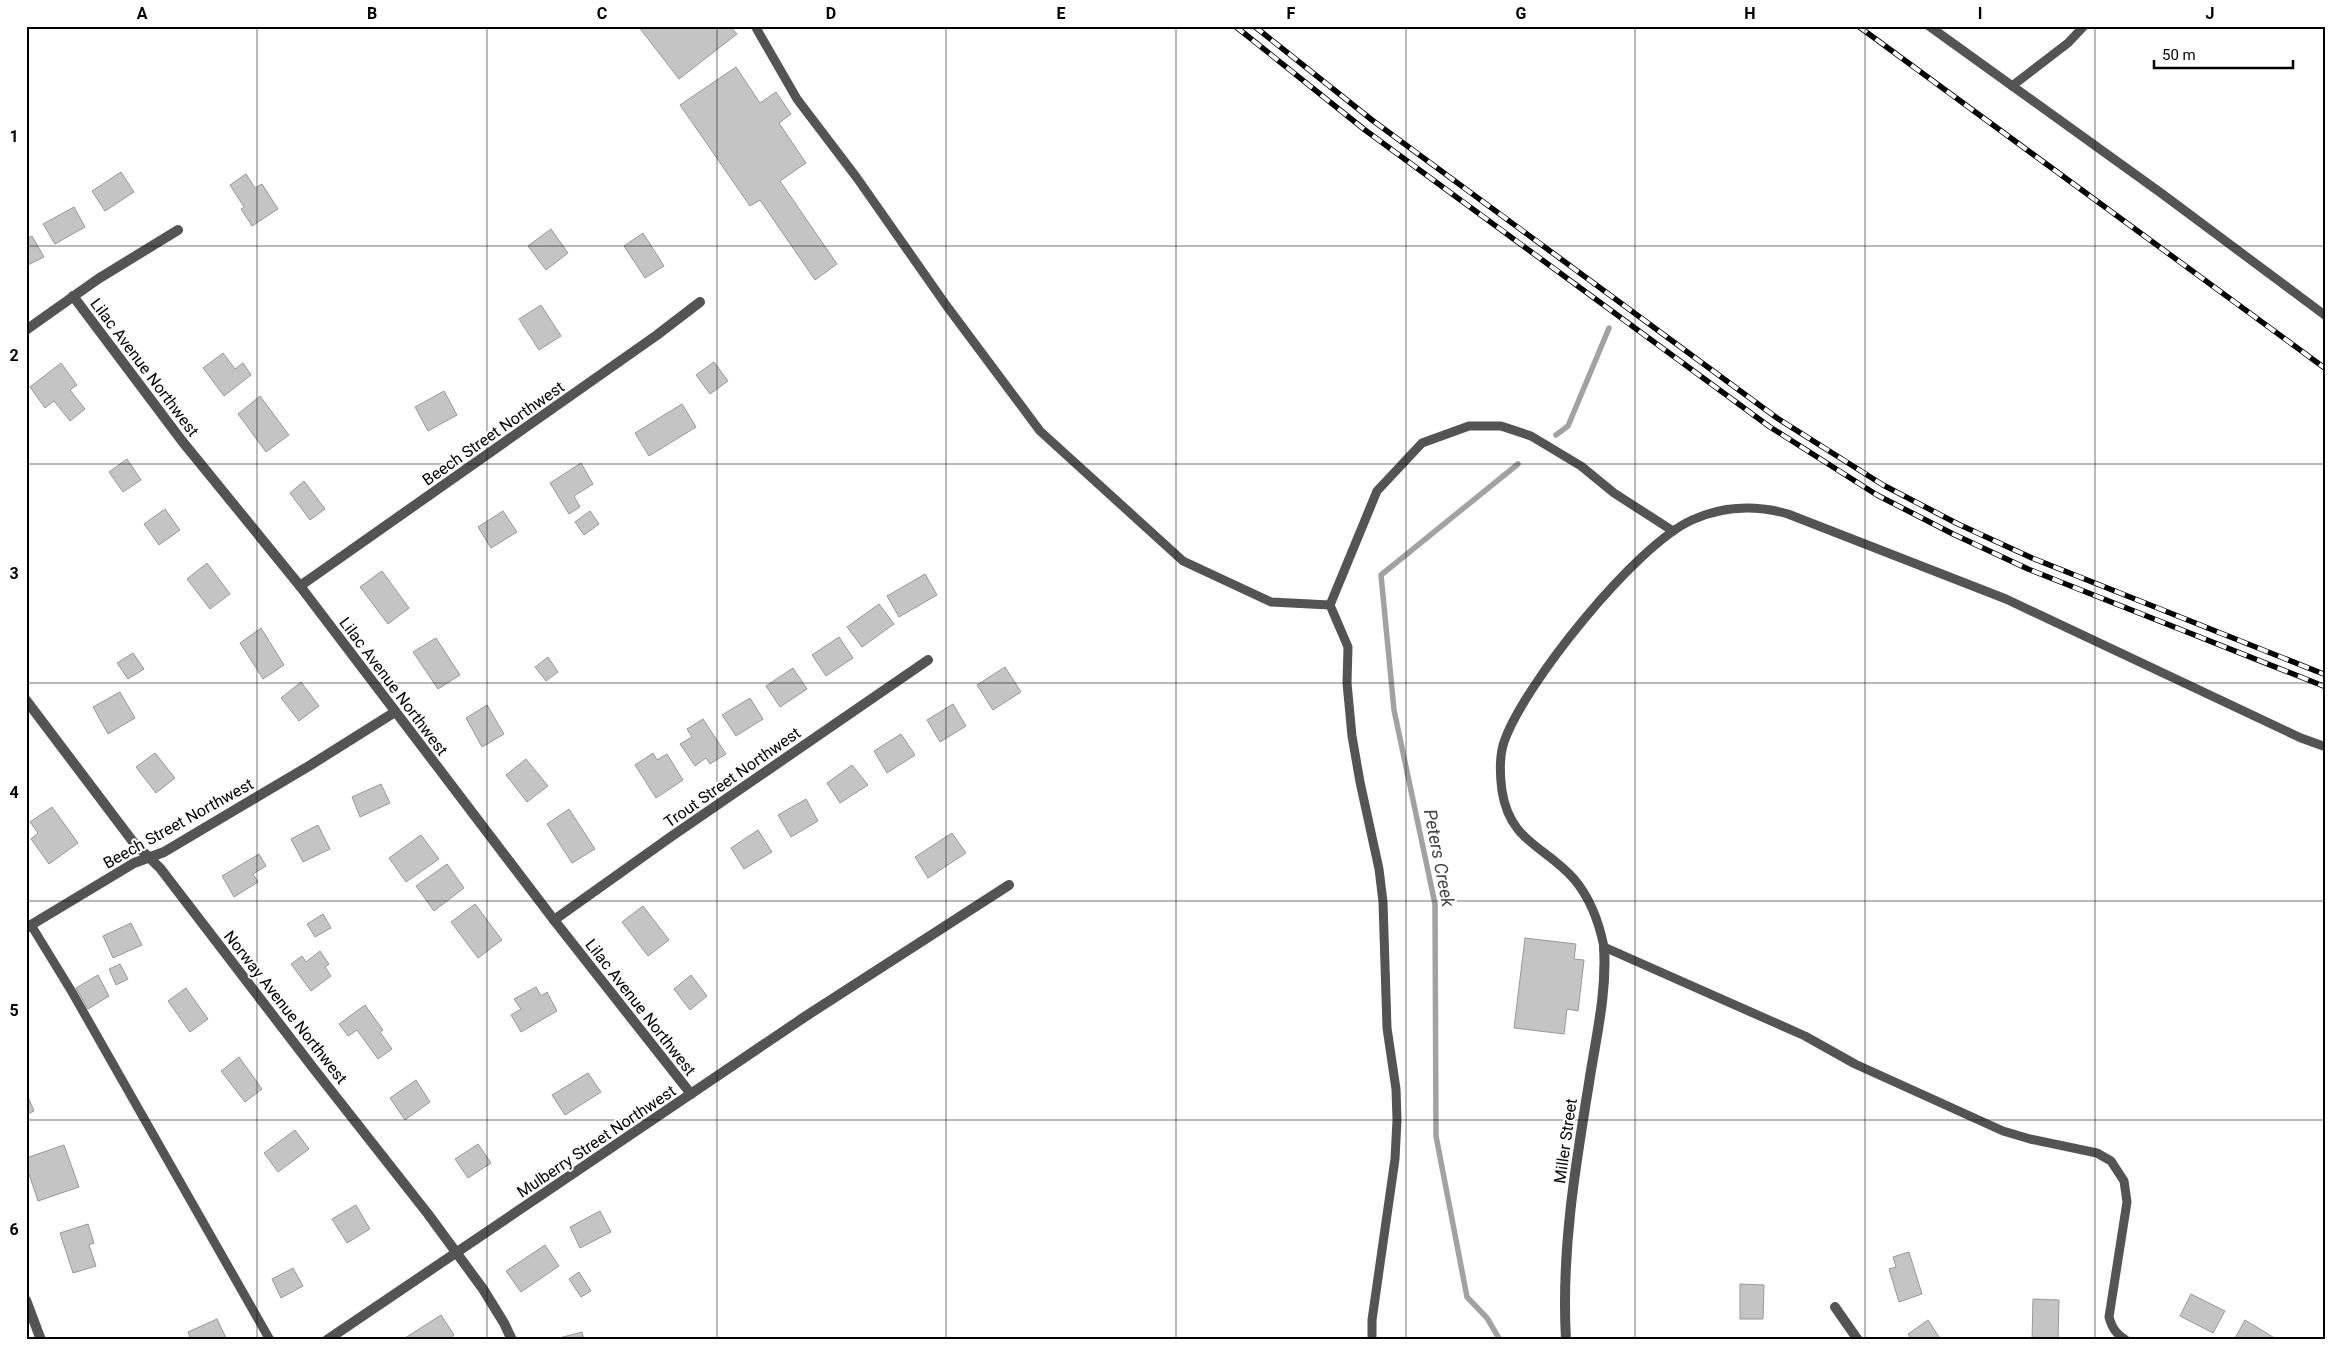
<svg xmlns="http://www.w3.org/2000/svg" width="2352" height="1366" font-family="Roboto,sans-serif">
  <rect width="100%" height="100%" fill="#fff"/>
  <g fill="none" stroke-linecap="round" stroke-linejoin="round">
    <g stroke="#a2a2a2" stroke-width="5.5">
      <polyline points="1556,435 1568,426 1609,328"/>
      <polyline points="1500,1340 1487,1318 1467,1297 1436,1136 1435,904 1394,710 1381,575 1518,464"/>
    </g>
  </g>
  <g fill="#c4c4c4" stroke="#989898">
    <polygon points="638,26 730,26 737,34 679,79"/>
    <polygon points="736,67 760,103 776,92 791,114 779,123 806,163 780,181 837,264 815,280 760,200 750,206 680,105"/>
    <polygon points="121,172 134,192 105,211 92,191"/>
    <polygon points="246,174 255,188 262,184 278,209 252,226 241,209 244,207 230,185"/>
    <polygon points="74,207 85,227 55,244 43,224"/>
    <polygon points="551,229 568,253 546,270 528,246"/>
    <polygon points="643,233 664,266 645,278 624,246"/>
    <polygon points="32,236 44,257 26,266 26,239"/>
    <polygon points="541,305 561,336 539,350 519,319"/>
    <polygon points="223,353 235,369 243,363 251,375 224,396 203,368"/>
    <polygon points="714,362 728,381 710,394 696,375"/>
    <polygon points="61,363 77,385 70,390 85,409 70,421 54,401 45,408 30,387"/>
    <polygon points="444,391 457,415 428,431 415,407"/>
    <polygon points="260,396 289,435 266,452 238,414"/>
    <polygon points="682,404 696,427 649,456 635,433"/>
    <polygon points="127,459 141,480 123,492 109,472"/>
    <polygon points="581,463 593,484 574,496 580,507 569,514 550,483"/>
    <polygon points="304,481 325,509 310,520 290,493"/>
    <polygon points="165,509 180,530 159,545 144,524"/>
    <polygon points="503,511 517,532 491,548 478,527"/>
    <polygon points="590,511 599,524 584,535 575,522"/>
    <polygon points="207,563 230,594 210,609 187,579"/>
    <polygon points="382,571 409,608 388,624 360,587"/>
    <polygon points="925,574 937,595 899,617 887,596"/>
    <polygon points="879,604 894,624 862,647 847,627"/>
    <polygon points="261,628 284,665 263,679 240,643"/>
    <polygon points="839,637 853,658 826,676 812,655"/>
    <polygon points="436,638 460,675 438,689 413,652"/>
    <polygon points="133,653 144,669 128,679 117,663"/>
    <polygon points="548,657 558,672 546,681 535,667"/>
    <polygon points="1005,667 1021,692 993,710 977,685"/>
    <polygon points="793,668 807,689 780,707 766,686"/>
    <polygon points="301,682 319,706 299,721 281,698"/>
    <polygon points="120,692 135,718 108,734 93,707"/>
    <polygon points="750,698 763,719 736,736 722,715"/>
    <polygon points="953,704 966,726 940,742 927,720"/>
    <polygon points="487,705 504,734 482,747 466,718"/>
    <polygon points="703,719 726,754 710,764 706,758 695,766 680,744 692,737 687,729"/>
    <polygon points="901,734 915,755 887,773 874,751"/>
    <polygon points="155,753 175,778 156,793 136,767"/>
    <polygon points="653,753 657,760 667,754 683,780 656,798 635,765"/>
    <polygon points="526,759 548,786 527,802 506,775"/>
    <polygon points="852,765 868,785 840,803 827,783"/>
    <polygon points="381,784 390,803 360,817 352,797"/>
    <polygon points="806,799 818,821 791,837 778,815"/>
    <polygon points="52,807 78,843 49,864 31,839 38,833 30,822"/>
    <polygon points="569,809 595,849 572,863 547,824"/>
    <polygon points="318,825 330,849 303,862 291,839"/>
    <polygon points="758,830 772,852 744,869 731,848"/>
    <polygon points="952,833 966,853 928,878 915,857"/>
    <polygon points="421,835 439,859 406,882 389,858"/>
    <polygon points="259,854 266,866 253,874 258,882 234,897 222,876"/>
    <polygon points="447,864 464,888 434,911 416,886"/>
    <polygon points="475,904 502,940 478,958 451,922"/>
    <polygon points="643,906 669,940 648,956 622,922"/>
    <polygon points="323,914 331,928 315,937 307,924"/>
    <polygon points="131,923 142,945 113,958 103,936"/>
    <polygon points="1525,938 1576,944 1574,959 1584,960 1578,1011 1567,1009 1564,1034 1514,1028"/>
    <polygon points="320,951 329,964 325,967 331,976 311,991 291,964 302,956 306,962"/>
    <polygon points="120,964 128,979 116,985 109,969"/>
    <polygon points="98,975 109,996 88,1009 76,988"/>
    <polygon points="691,975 707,996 690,1010 674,989"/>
    <polygon points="536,987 541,996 547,992 557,1011 521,1032 511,1015 521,1009 514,999"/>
    <polygon points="186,988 208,1019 190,1032 168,1001"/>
    <polygon points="365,1005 383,1030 380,1032 392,1049 378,1059 357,1030 348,1036 339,1024"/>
    <polygon points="239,1057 262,1089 245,1102 221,1071"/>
    <polygon points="588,1073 601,1092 565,1115 552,1095"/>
    <polygon points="416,1080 430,1102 405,1120 390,1098"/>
    <polygon points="26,1092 34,1111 26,1115"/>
    <polygon points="295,1130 309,1149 278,1172 264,1153"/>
    <polygon points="478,1144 491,1163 468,1178 455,1159"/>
    <polygon points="64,1145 79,1187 38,1201 29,1174 26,1175 26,1158"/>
    <polygon points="356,1205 370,1229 347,1243 332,1219"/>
    <polygon points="600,1211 611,1232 580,1248 570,1227"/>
    <polygon points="88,1224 94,1243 89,1245 96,1266 73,1273 60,1233"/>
    <polygon points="545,1245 559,1266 521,1292 506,1271"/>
    <polygon points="1909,1252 1922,1294 1899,1302 1889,1269 1896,1267 1893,1257"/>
    <polygon points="293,1268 303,1286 281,1298 272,1279"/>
    <polygon points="579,1272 591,1291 581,1297 569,1279"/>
    <polygon points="1740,1284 1764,1285 1763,1319 1740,1319"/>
    <polygon points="2191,1294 2225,1311 2213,1333 2180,1316"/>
    <polygon points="2033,1299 2059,1300 2058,1340 2032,1340"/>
    <polygon points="441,1315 454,1335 447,1340 402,1340"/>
    <polygon points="217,1319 227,1340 191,1340 188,1332"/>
    <polygon points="1928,1320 1941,1340 1912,1340 1908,1334"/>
    <polygon points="2245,1320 2278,1340 2234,1340"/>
    <polygon points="582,1332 584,1340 559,1340 559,1338"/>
  </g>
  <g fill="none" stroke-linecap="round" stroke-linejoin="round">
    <g stroke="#545454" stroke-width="9">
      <polyline points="755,26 797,99 857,178 946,305 1040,431 1183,561 1271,602 1330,605 1377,491 1422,443 1469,426 1501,426 1531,436 1581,466 1614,493 1673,531"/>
      <polyline points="1929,26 2161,193 2326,316"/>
      <polyline points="2012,86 2068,43 2084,26"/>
      <polyline points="1330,605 1348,647 1347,683 1352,736 1360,782 1379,869 1383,902 1387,1028 1396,1089 1397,1120 1395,1159 1372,1320 1372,1340"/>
      <polyline points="31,925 72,992 270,1340"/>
      <path d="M2126,1340C2116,1334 2112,1328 2109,1317L2127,1202L2124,1181L2111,1161L2097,1153L2030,1139L2003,1131L1855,1064L1805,1036L1604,947C1599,922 1591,899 1574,879C1545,846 1510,842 1502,791C1500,776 1499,757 1504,742C1524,684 1636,545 1692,520C1723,506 1756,505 1788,514L2006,599L2301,738L2326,747"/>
    </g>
    <g stroke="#545454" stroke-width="10">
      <polyline points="73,296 182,441 300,586 554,920 691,1094"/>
      <polyline points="26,330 98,279 178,230"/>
      <polyline points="300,586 657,335 700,302"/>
      <polyline points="26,700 134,843 160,868 314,1069 428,1214 483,1289 504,1323 512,1340"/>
      <polyline points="554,920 672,836 928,660"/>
      <polyline points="26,928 134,863 164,852 309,766 395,712"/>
      <polyline points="26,1300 41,1340"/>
      <polyline points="1835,1307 1858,1340"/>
      <polyline points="327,1340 803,1018 1009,885"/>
      <path d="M1566,1340C1561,1253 1575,1168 1589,1083C1596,1037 1607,993 1604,947"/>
    </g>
    <g stroke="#000" stroke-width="5.5">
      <g id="rail">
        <polyline points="1235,26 1365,130 1770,427 1877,495 1953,534 2028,569 2326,687"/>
        <polyline points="1254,26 1372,120 1777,418 1883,485 1958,524 2032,558 2326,675"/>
        <polyline points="1858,26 2326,369"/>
      </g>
    </g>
    <use href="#rail" stroke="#fff" stroke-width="4" stroke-dasharray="11" stroke-linecap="butt"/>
  </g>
  <path fill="none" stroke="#000" stroke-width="1" stroke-opacity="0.55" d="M257,26V1340M487,26V1340M717,26V1340M946,26V1340M1176,26V1340M1406,26V1340M1635,26V1340M1865,26V1340M2095,26V1340M26,246H2326M26,464H2326M26,683H2326M26,901H2326M26,1120H2326"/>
  <g text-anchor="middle" stroke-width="4" stroke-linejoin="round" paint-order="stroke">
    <g font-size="16" fill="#000" stroke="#fff">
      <text transform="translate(145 367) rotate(53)" y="6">Lilac Avenue Northwest</text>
      <text transform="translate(493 433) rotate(-35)" y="6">Beech Street Northwest</text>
      <text transform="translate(394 686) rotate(53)" y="6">Lilac Avenue Northwest</text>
      <text transform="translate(732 777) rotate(-35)" y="6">Trout Street Northwest</text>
      <text transform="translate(178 823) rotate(-29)" y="6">Beech Street Northwest</text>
      <text transform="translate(286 1007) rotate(52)" y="6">Norway Avenue Northwest</text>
      <text transform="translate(641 1007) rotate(52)" y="6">Lilac Avenue Northwest</text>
      <text transform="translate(596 1141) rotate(-34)" y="6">Mulberry Street Northwest</text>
      <text transform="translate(1565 1141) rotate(-82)" y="6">Miller Street</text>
    </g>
    <g font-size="18" font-style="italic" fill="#434343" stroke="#fff">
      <text transform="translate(1439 858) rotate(79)" y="6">Peters Creek</text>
    </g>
  </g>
  <rect width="2352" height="1366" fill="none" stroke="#ffffff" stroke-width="55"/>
  <path d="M2154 60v8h139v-8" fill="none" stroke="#000000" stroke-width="2.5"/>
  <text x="2162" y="60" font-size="15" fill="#000000" stroke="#ffffff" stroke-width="4" paint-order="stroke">50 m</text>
  <rect x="28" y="28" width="2296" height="1310" fill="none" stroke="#000" stroke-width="2"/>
  <g font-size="16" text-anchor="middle" font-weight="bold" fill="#000">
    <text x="142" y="19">A</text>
    <text x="372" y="19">B</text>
    <text x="602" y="19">C</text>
    <text x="831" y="19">D</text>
    <text x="1061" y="19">E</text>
    <text x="1291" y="19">F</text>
    <text x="1521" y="19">G</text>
    <text x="1750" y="19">H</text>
    <text x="1980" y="19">I</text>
    <text x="2210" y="19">J</text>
    <text x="14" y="142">1</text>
    <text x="14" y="361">2</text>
    <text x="14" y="579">3</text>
    <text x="14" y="798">4</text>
    <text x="14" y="1016">5</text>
    <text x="14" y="1235">6</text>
  </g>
</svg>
